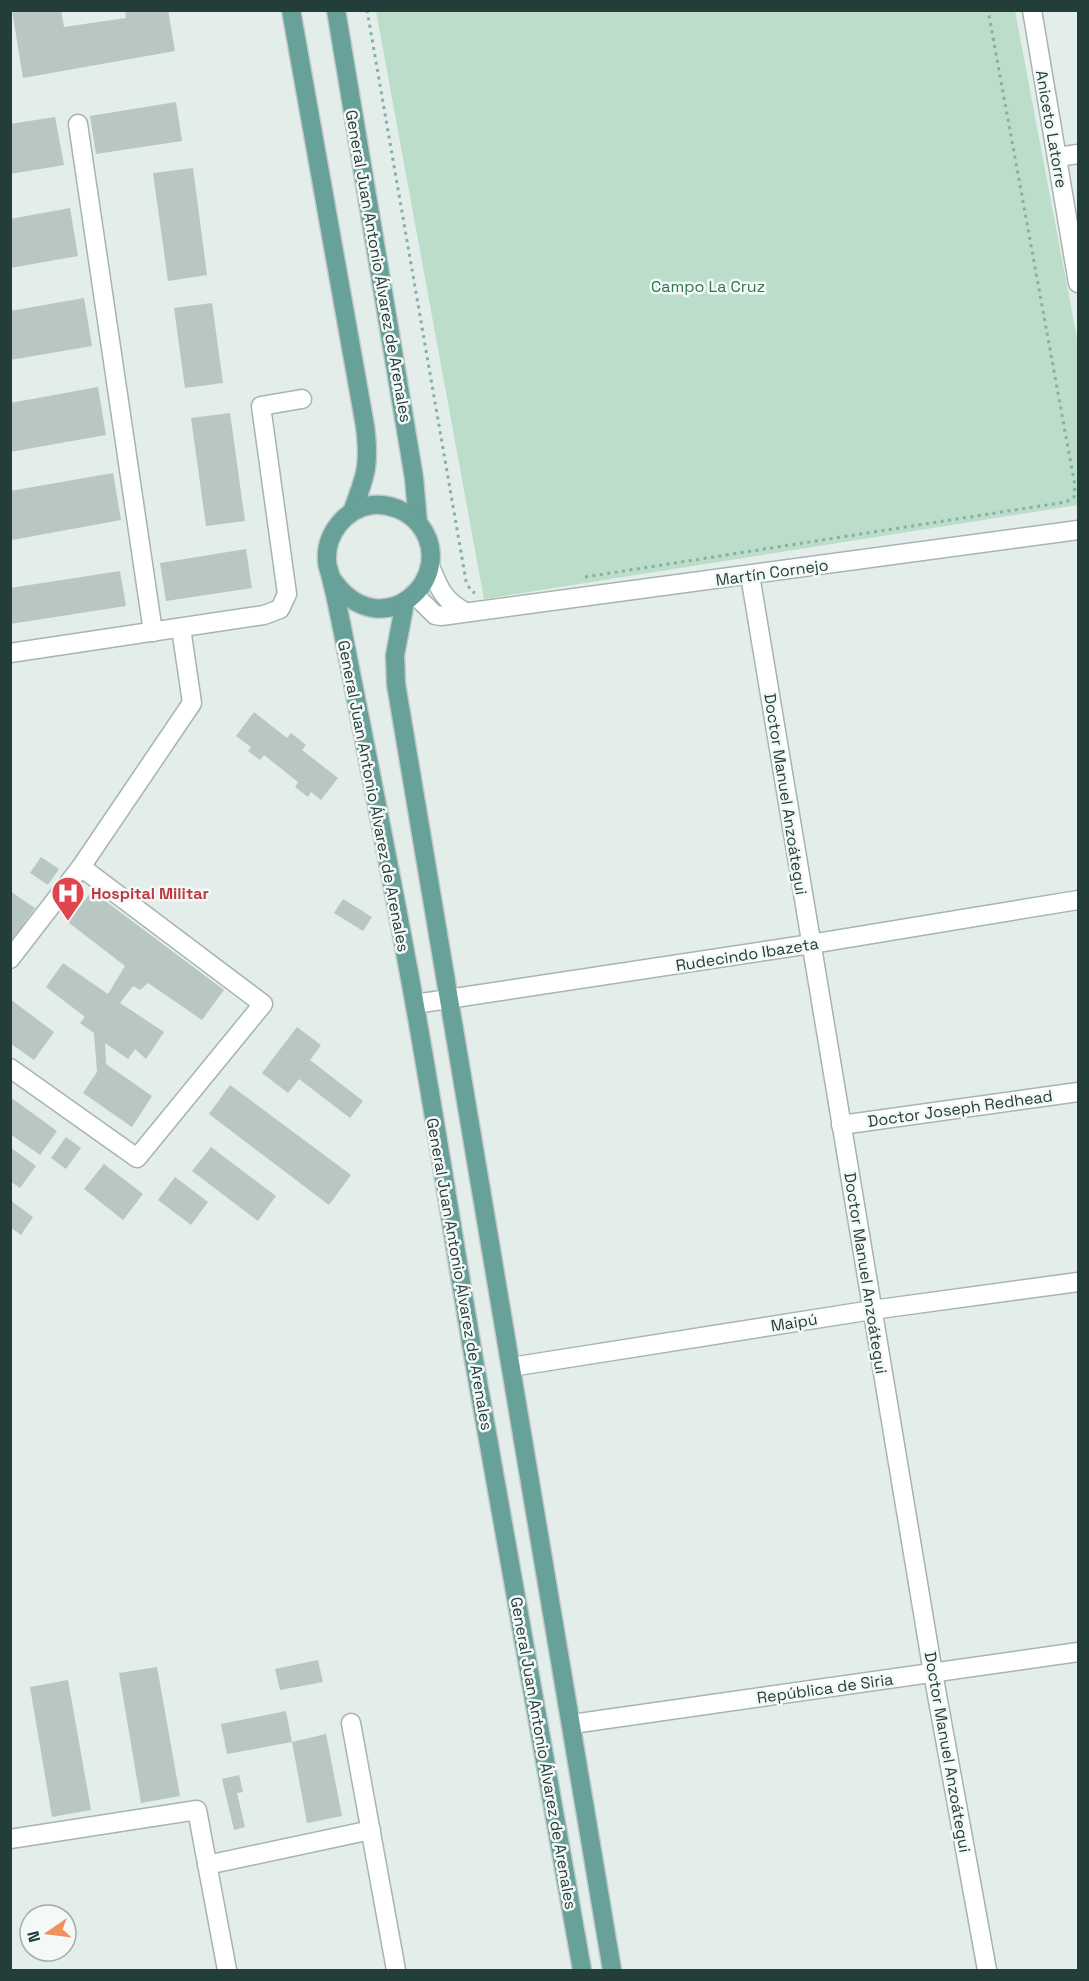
<svg xmlns="http://www.w3.org/2000/svg" width="1089" height="1981" font-family="'Space Grotesk',sans-serif">
  <rect width="100%" height="100%" fill="#e3ede9"/>
  <polygon fill="#bcddc9" points="376,11 1015,11 1078,344 1078,505 484,599"/>
  <g fill="#b8c7c3">
    <polygon points="12,10 61,10 64,27 126,18 125,10 168,10 175,51 23,78"/>
    <polygon points="176,102 182,141 96,154 90,116"/>
    <polygon points="55,117 64,165 10,174 10,124"/>
    <polygon points="193,168 207,275 168,281 153,173"/>
    <polygon points="70,208 78,256 10,268 10,219"/>
    <polygon points="84,298 92,346 10,360 10,311"/>
    <polygon points="212,303 223,383 185,388 174,308"/>
    <polygon points="98,387 106,435 10,452 10,403"/>
    <polygon points="230,413 245,521 206,526 191,418"/>
    <polygon points="113,473 121,520 12,540 10,491"/>
    <polygon points="246,549 252,588 166,601 160,563"/>
    <polygon points="120,571 126,606 10,624 10,588"/>
    <polygon points="254,712 287,738 291,733 306,745 302,750 338,778 321,800 311,792 308,797 295,787 298,782 264,755 260,760 248,751 251,747 236,736"/>
    <polygon points="41,857 59,869 48,885 30,873"/>
    <polygon points="10,891 35,908 10,943"/>
    <polygon points="92,891 224,990 202,1020 148,983 140,990 133,986 120,1003 164,1032 146,1059 135,1049 128,1059 105,1043 106,1064 152,1096 132,1127 83,1093 97,1072 94,1033 80,1023 85,1017 46,987 63,963 108,994 125,966 68,922"/>
    <polygon points="343,899 372,917 363,931 334,913"/>
    <polygon points="10,999 54,1032 34,1060 10,1043"/>
    <polygon points="297,1027 321,1045 310,1060 363,1101 350,1118 299,1079 288,1093 262,1073"/>
    <polygon points="230,1085 351,1175 329,1205 209,1114"/>
    <polygon points="10,1097 57,1131 40,1155 10,1134"/>
    <polygon points="66,1137 81,1148 66,1169 51,1158"/>
    <polygon points="10,1147 36,1166 20,1188 10,1181"/>
    <polygon points="211,1147 276,1196 258,1221 192,1171"/>
    <polygon points="104,1164 143,1194 123,1220 84,1189"/>
    <polygon points="175,1177 208,1202 191,1225 158,1200"/>
    <polygon points="10,1200 33,1217 21,1235 10,1227"/>
    <polygon points="318,1660 323,1682 280,1690 275,1669"/>
    <polygon points="157,1667 180,1796 141,1803 119,1673"/>
    <polygon points="68,1680 91,1810 52,1817 30,1687"/>
    <polygon points="286,1711 292,1742 227,1754 221,1724"/>
    <polygon points="326,1734 342,1816 307,1823 292,1742"/>
    <polygon points="239,1775 243,1792 237,1793 245,1827 234,1830 222,1779"/>
  </g>
  <g fill="none" stroke-linecap="round" stroke-linejoin="round">
    <g stroke="#a6b5b1" stroke-width="21">
      <g id="minor">
        <polyline points="1032,10 1078,283"/>
        <polyline points="78,124 153,632"/>
        <polyline points="1057,157 1078,154"/>
        <path d="M430,566C439,588 443,600 465,612"/>
        <polyline points="750,575 933,1673 987,1970"/>
        <polyline points="414,594 435,615 441,616 1078,530"/>
        <polyline points="10,653 264,615 280,609 287,594 261,406 302,399"/>
        <polyline points="81,867 192,703 181,628"/>
        <polyline points="10,959 81,867 263,1004 137,1158 10,1068"/>
        <polyline points="415,1004 811,944 1078,900"/>
        <polyline points="841,1125 1078,1092"/>
        <polyline points="511,1367 872,1310 1078,1282"/>
        <polyline points="351,1723 396,1970"/>
        <polyline points="572,1724 1078,1652"/>
        <polyline points="10,1839 197,1810 227,1970"/>
        <polyline points="207,1865 371,1830"/>
      </g>
    </g>
    <g stroke="#c1c9c8" stroke-width="21">
      <g id="major">
        <path d="M291,10L365,426C370,465 366,475 352,512"/>
        <polyline points="336,10 414,478 418,523"/>
        <path d="M332,579C381,650 461,577 419,524C408,511 389,503 372,505C346,508 325,534 327,561C327,567 330,572 331,578C336,597 340,618 344,638C368,760 393,883 415,1006C436,1124 454,1242 474,1360C510,1563 546,1767 582,1970"/>
        <polyline points="405,602 395,655 396,684 612,1970"/>
      </g>
    </g>
    <g stroke="#84b0a7" stroke-width="3" stroke-dasharray="3 4.5" stroke-linecap="butt">
      <polyline points="367,10 466,581 471,591 475,593"/>
      <polyline points="585,577 1066,502 1074,497 1075,486 988,10"/>
    </g>
    <use href="#minor" stroke="#fff" stroke-width="18"/>
    <use href="#major" stroke="#68a199" stroke-width="18"/>
  </g>
  <defs>
    <g id="hospital-pin" transform="scale(1.725)"><path d="M0 17L-7.5 6A9.5 9.5 0 1 1 7.5 6Z" fill="#e0444e" stroke="#f4f9f7"/><path d="M-5-5h3v3.5h4V-5h3V5h-3V1.5h-4V5h-3Z" fill="#fff"/></g>
  </defs>
  <g fill-rule="evenodd">
    <use href="#hospital-pin" x="68" y="893"/>
  </g>
  <g text-anchor="middle" stroke-width="5" stroke-linejoin="round" paint-order="stroke">
    <g font-size="16" fill="#233e39" stroke="#f4f9f7">
      <text transform="translate(1052 129) rotate(80)" y="6">Aniceto Latorre</text>
      <text transform="translate(379 266) rotate(80)" y="6">General Juan Antonio Álvarez de Arenales</text>
      <text transform="translate(772 572) rotate(-8)" y="6">Martín Cornejo</text>
      <text transform="translate(786 794) rotate(81)" y="6">Doctor Manuel Anzoátegui</text>
      <text transform="translate(374 796) rotate(79)" y="6">General Juan Antonio Álvarez de Arenales</text>
      <text transform="translate(747 954) rotate(-9)" y="6">Rudecindo Ibazeta</text>
      <text transform="translate(960 1108) rotate(-8)" y="6">Doctor Joseph Redhead</text>
      <text transform="translate(866 1273) rotate(81)" y="6">Doctor Manuel Anzoátegui</text>
      <text transform="translate(460 1274) rotate(80)" y="6">General Juan Antonio Álvarez de Arenales</text>
      <text transform="translate(794 1322) rotate(-9)" y="6">Maipú</text>
      <text transform="translate(825 1688) rotate(-8)" y="6">República de Siria</text>
      <text transform="translate(948 1752) rotate(80)" y="6">Doctor Manuel Anzoátegui</text>
      <text transform="translate(544 1753) rotate(80)" y="6">General Juan Antonio Álvarez de Arenales</text>
    </g>
    <g font-size="16" fill="#2e7451" stroke="#f4f9f7">
      <text x="708" y="292">Campo La Cruz</text>
    </g>
    <g font-size="16" font-weight="bold" fill="#be3a42" stroke="#f4f9f7" text-anchor="start">
      <text x="91" y="899">Hospital Militar</text>
    </g>
  </g>
  <rect width="1089" height="1981" fill="none" stroke="#233e39" stroke-width="24"/>
  <g transform="translate(48 1933) rotate(256)"><circle r="28" fill="#f4f9f7" stroke="#a0aeab" stroke-width="1.5"/>
  <path d="M0-4.5L10 22L0 15L-10 22Z" fill="#ef925e"/>
  <text y="-9" font-size="16" font-weight="bold" text-anchor="middle" fill="#233e39">N</text>
  </g>
</svg>
